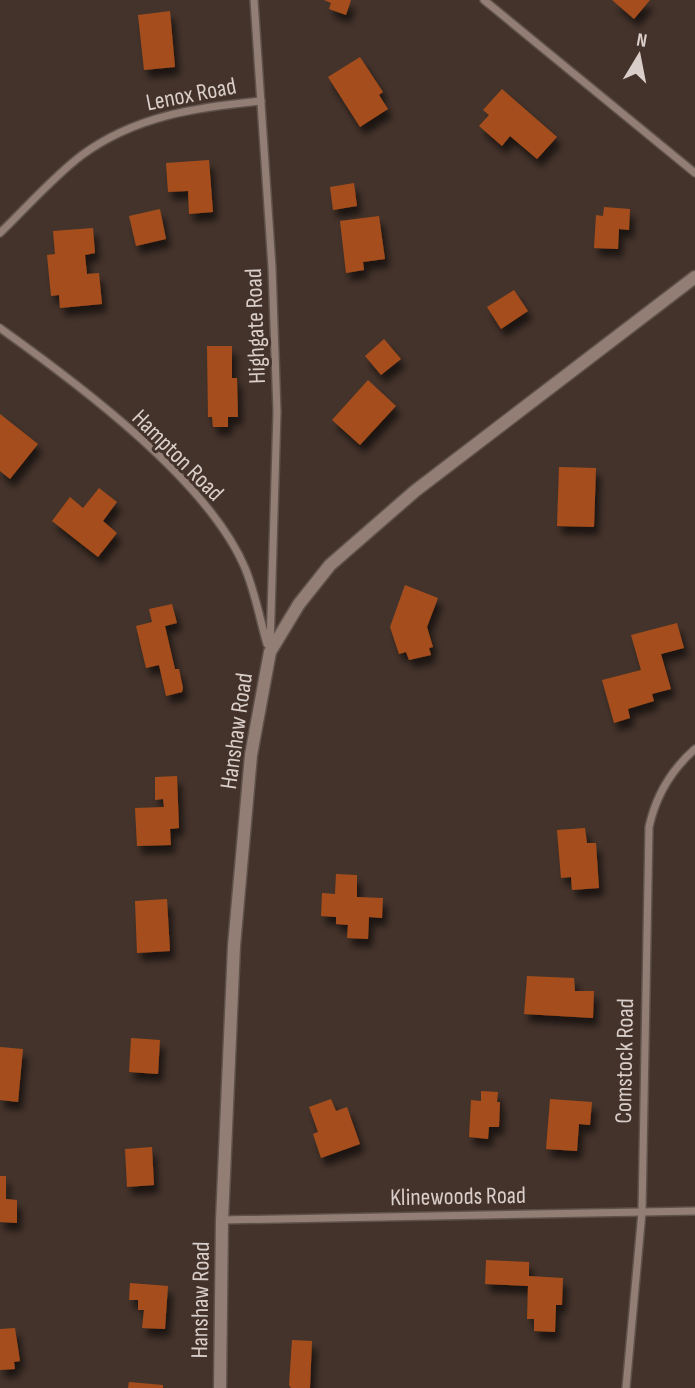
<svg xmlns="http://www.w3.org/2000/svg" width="695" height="1388" font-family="'Sofia Sans Condensed',sans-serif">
  <defs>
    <filter id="shadow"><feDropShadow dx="4.5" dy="8" stdDeviation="3.5" flood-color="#0009"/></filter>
  </defs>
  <rect width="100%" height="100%" fill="#44332b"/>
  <g fill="#a54e1b" filter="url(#shadow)">
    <polygon points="324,0 351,0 346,15 329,9 331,3"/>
    <polygon points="612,0 650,0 634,19"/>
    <polygon points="170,11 175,67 144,70 138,15"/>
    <polygon points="360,57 383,92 379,95 388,109 360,127 328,77"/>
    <polygon points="502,89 557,137 537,159 510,136 502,146 479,126 489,115 483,110"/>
    <polygon points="209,160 213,212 189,214 188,191 168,192 166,163"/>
    <polygon points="354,183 357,206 333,210 330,187"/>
    <polygon points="604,207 630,209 629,230 619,229 618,249 594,248 596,215 603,216"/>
    <polygon points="160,209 166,239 136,246 129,216"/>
    <polygon points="379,216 385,259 363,262 364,270 346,273 340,221"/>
    <polygon points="93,228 95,253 85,255 87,274 99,273 102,304 60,308 59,295 51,296 47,255 55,254 53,231"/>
    <polygon points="514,290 528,311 501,329 487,307"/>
    <polygon points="384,339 401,359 381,375 365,356"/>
    <polygon points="207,346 232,346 232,378 237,378 238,417 228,417 228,427 213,427 212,417 208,417"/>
    <polygon points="368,380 396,406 360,445 332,420"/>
    <polygon points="0,414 38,444 10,479 0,471"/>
    <polygon points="559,467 596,468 594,527 557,526"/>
    <polygon points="99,488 117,502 103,521 117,533 98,557 52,521 70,497 83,508"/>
    <polygon points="405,585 438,598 427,627 433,647 429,648 431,655 409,660 406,652 399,654 390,627"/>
    <polygon points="172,604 177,623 165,626 175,669 179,669 183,688 182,692 166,696 159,665 146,668 136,626 152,622 149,609"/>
    <polygon points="677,623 684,648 661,654 671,689 652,694 654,701 628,709 630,718 614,723 602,680 641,670 631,635"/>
    <polygon points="177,776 179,828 170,829 171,845 137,846 135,808 164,807 163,799 155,800 155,777"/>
    <polygon points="585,828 587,843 596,843 599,888 572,890 571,877 561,878 557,830"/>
    <polygon points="336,874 357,875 357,897 383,898 382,918 369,917 368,939 347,938 348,925 336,924 336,917 321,916 322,893 335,894"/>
    <polygon points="167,899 170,951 137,953 135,901"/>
    <polygon points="527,976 574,978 575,991 594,991 593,1018 524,1014"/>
    <polygon points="131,1038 160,1040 158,1074 129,1072"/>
    <polygon points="0,1047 23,1049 18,1102 0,1100"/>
    <polygon points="481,1091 498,1092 497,1102 500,1102 499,1127 489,1127 488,1139 469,1137 471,1100 481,1101"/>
    <polygon points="331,1099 336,1111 347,1107 360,1144 321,1158 313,1134 318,1132 309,1107"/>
    <polygon points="550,1099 592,1102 590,1125 579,1124 577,1151 546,1149"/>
    <polygon points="152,1147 154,1185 127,1187 125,1149"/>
    <polygon points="0,1176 6,1176 6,1199 17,1200 17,1223 0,1222"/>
    <polygon points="486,1260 529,1262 529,1276 563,1278 562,1305 556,1305 555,1332 534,1331 534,1319 527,1319 528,1286 485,1284"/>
    <polygon points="130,1283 168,1286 165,1329 142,1328 144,1310 138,1310 138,1300 129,1300"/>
    <polygon points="15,1328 20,1361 14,1362 15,1369 0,1370 0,1329"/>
    <polygon points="292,1340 312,1341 310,1388 291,1388 289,1385"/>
    <polygon points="129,1382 163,1385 163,1388 128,1388"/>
  </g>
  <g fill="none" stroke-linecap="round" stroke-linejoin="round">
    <g stroke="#5e514a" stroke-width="10">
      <g id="minor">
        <polyline points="254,0 272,267 277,412 270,648"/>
        <polyline points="484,0 695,173"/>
        <path d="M0,233C27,207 53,177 82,155C135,116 197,107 261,101"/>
        <path d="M0,328C77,383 208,480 245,568C255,592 260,620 267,644"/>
        <polyline points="222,1220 695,1211"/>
        <path d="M626,1388L642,1212L649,827C656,795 671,770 695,749"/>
      </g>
    </g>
    <g stroke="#5e514a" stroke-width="15">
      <polyline id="tertiary" points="220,1388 222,1220 234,946 251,755 270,652 299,604 330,565 415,491 695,277"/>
    </g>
    <use href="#minor" stroke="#927e75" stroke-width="7"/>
    <use href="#tertiary" stroke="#927e75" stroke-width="12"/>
  </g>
  <g text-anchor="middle" stroke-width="6" stroke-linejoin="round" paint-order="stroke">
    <g font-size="24" fill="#d9cec9" stroke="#44332b">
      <text transform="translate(191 94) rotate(-11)" y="8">Lenox Road</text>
      <text transform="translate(255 326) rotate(-92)" y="8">Highgate Road</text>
      <text transform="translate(178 455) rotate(45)" y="8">Hampton Road</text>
      <text transform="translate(236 731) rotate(-82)" y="8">Hanshaw Road</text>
      <text transform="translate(624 1061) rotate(-89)" y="8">Comstock Road</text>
      <text transform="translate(458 1196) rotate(-1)" y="8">Klinewoods Road</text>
      <text transform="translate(200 1300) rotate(-89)" y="8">Hanshaw Road</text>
    </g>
  </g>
  <g transform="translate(639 56) rotate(10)" stroke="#44332b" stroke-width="5" paint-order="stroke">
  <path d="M0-5L12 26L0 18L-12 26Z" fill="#d9cec9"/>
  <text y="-10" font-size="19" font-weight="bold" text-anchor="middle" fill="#d9cec9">N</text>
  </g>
</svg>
